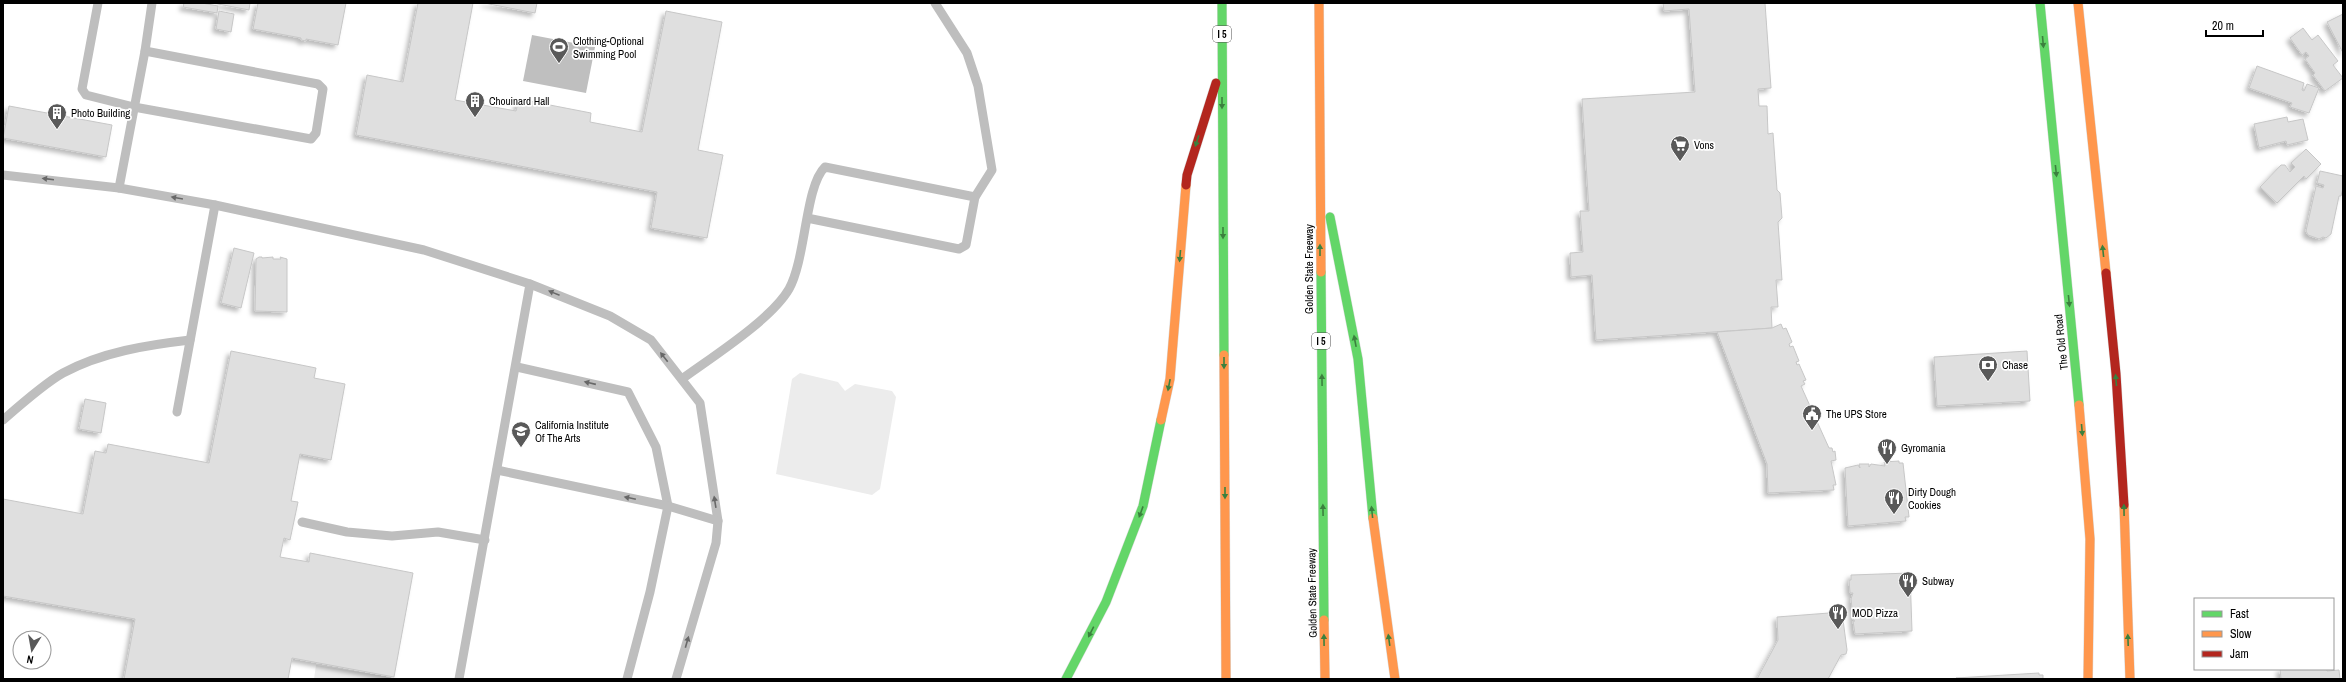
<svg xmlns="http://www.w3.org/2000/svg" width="2346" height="682" font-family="'Archivo Narrow',sans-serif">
  <defs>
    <filter id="shadow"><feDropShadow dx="-3.5" dy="3.5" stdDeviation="2" flood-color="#0004"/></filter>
  </defs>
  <rect width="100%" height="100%" fill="#fff"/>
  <g fill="#ececec">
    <polygon points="800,373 838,382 845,391 855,384 892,391 896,397 880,489 872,495 776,474 792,379"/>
    <polygon points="316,665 403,679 314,679"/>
  </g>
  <polygon fill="#bfbfbf" points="532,35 595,47 586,93 523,81"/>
  <g fill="#dfdfdf" stroke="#c7c7c7" filter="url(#shadow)">
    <polygon points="184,3 202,3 218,6 217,13 183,7"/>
    <polygon points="213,3 250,3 249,10"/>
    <polygon points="258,3 346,3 338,45 306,39 306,41 301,40 301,38 253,29"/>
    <polygon points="418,3 473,3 455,100 516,111 519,99 591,113 590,122 642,132 666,11 722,22 698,150 723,155 707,238 651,228 657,192 356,135 367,75 403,82"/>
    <polygon points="484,3 537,3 535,13"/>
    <polygon points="1663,3 1765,3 1771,88 1758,89 1759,106 1767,106 1768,134 1773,133 1777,190 1780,193 1782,218 1778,222 1782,280 1776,280 1778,307 1771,307 1772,328 1596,340 1592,275 1571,277 1570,253 1583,252 1580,211 1589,211 1582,99 1695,92 1689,9 1664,11"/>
    <polygon points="219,11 234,14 231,32 216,29"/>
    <polygon points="2343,14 2343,53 2327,22"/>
    <polygon points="2303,28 2312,40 2318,35 2338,61 2333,65 2343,78 2325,91 2313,75 2315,73 2305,59 2309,56 2306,52 2302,55 2290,38"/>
    <polygon points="2257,66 2304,83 2302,90 2304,91 2307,84 2319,88 2309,113 2290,107 2292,103 2249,88"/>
    <polygon points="9,106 112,125 106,157 3,138"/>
    <polygon points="2287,117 2288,122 2303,119 2308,140 2287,145 2286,141 2259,148 2254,124"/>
    <polygon points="2306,149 2321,164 2306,179 2304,176 2277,203 2260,187 2281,165 2285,165 2290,172 2295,167 2291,163"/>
    <polygon points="2320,171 2343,176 2343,188 2341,196 2339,196 2331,234 2326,238 2323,237 2319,239 2308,235 2306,231 2316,186 2323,188 2324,185 2317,183"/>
    <polygon points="234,248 254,253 241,308 221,303"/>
    <polygon points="259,257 262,257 262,258 273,257 273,259 281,259 280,257 287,259 287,312 255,311 256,259"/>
    <polygon points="1781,324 1783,329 1786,328 1792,342 1789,344 1790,347 1793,346 1799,361 1796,362 1797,365 1799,364 1806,380 1803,381 1805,384 1801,386 1829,448 1832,448 1833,452 1835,451 1836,460 1831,461 1836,485 1833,485 1834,490 1768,493 1767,464 1717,332 1772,328"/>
    <polygon points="231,351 316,368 314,378 345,384 331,460 300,454 291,501 298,502 290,540 284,538 280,557 309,562 310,553 413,573 394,677 292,658 288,679 124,679 135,619 3,596 3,499 83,514 95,451 106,453 108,444 209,463"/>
    <polygon points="2027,351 2030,401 1937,406 1934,357"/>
    <polygon points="85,399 106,403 101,433 79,429"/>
    <polygon points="1899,461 1899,463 1903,463 1909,517 1905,517 1906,521 1848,526 1845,468 1858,465 1860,468 1859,464 1869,464 1869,467 1871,464 1885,466 1884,462"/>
    <polygon points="1910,573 1912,631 1855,634 1853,621 1855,621 1853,620 1853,609 1855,608 1852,608 1851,599 1853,593 1850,593 1849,580 1851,580 1851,575"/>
    <polygon points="1842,612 1847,650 1846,654 1841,655 1828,679 1757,679 1778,640 1777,617"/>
    <polygon points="2280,669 2327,669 2327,671 2339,670 2340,679 2281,679"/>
    <polygon points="2039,673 2039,675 2043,675 2043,679 1956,678"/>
  </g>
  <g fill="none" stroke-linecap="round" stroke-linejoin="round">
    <g stroke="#dbdbdb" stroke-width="10">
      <g id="fast">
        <polyline points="1222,3 1224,355"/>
        <polyline points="2040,3 2079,405"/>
        <polyline points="1330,217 1358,359 1373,518"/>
        <polyline points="1321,272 1324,620"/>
        <polyline points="1066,679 1106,602 1143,506 1161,420"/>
      </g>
    </g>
    <g stroke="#dbdbdb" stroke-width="10">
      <g id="slow">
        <polyline points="1319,3 1321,272"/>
        <polyline points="2078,3 2106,273"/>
        <polyline points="1224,355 1226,679"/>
        <polyline points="2079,405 2090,539 2088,679"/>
        <polyline points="1161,420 1170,379 1186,185"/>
        <polyline points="2124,505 2130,679"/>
        <polyline points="1373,518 1395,679"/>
        <polyline points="1324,620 1325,679"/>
      </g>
    </g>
    <g stroke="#dbdbdb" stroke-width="10">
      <g id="jam">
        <polyline points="1186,185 1187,175 1216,83"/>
        <polyline points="2106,273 2116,374 2124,505"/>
      </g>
    </g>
    <g stroke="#bebebe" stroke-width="9">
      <polyline points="98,3 82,89 86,95 134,107 311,139 316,133 323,89 318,84 145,51"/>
      <polyline points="935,3 967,53 978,86 992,170 975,197"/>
      <polyline points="3,175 119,188 215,205 424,250 530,284 610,316 651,340 700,403 718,521 716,543 676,679"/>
      <polyline points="119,188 145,51 152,3"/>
      <polyline points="517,367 628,392 656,447 668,506 650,592 627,679"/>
      <path d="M682,379C712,357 771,320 789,289C806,259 805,186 825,167L975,197L966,245L959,249L807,218"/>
      <polyline points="177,412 215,205"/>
      <path d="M3,420C19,406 45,383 63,373C102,352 147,345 190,340"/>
      <polyline points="497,470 668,506 718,521"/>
      <polyline points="302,522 347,532 392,536 438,532 485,540"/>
      <polyline points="459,679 530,284"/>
    </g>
    <use href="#fast" stroke="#63d668" stroke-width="9"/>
    <use href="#slow" stroke="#ff974d" stroke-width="9"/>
    <use href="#jam" stroke="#b3261e" stroke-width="9"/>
  </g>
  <defs><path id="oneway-solid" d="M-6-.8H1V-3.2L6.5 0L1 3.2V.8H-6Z"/></defs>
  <g fill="#3b803e">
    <use href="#oneway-solid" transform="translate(2043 42) rotate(85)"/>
    <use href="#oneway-solid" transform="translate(1222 103) rotate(90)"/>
    <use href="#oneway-solid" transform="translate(1197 141) rotate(108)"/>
    <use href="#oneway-solid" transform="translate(2056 171) rotate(84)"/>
    <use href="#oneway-solid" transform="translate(1223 233) rotate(90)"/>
    <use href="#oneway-solid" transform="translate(1320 250) rotate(-90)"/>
    <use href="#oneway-solid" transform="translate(2103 251) rotate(-96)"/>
    <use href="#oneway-solid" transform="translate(1180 256) rotate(95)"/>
    <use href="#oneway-solid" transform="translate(2069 301) rotate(84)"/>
    <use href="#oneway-solid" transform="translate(1355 341) rotate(-101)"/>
    <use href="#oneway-solid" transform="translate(1224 363) rotate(90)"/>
    <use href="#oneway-solid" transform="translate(1322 380) rotate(-91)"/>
    <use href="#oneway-solid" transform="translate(2116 380) rotate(-95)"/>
    <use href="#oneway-solid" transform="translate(1169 385) rotate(101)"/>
    <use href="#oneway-solid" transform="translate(2082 430) rotate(85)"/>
    <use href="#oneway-solid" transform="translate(1225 493) rotate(90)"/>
    <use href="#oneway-solid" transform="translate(1323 510) rotate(-91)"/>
    <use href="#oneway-solid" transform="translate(2124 510) rotate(-91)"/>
    <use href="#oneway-solid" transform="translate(1141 512) rotate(110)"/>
    <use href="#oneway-solid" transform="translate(1372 512) rotate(-96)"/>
    <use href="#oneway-solid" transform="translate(1091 632) rotate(117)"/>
    <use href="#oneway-solid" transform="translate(1324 640) rotate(-91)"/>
    <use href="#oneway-solid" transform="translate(1389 640) rotate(-98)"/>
    <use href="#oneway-solid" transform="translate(2128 640) rotate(-92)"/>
  </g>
  <g fill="#686868">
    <use href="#oneway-solid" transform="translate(48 179) rotate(-173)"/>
    <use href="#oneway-solid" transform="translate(177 198) rotate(-170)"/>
    <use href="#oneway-solid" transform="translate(554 293) rotate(-158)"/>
    <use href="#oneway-solid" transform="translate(664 357) rotate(-128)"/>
    <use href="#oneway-solid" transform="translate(590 383) rotate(-167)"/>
    <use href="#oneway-solid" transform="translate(630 498) rotate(-168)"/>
    <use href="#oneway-solid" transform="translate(715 502) rotate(-99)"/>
    <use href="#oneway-solid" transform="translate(687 642) rotate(-74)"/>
  </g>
  <defs>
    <g id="stadium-pin" transform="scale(1)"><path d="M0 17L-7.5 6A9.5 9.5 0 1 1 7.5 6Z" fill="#595959" stroke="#fff"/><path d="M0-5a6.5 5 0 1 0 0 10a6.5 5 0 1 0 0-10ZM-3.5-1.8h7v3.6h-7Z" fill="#fff"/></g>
    <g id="building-pin" transform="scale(1)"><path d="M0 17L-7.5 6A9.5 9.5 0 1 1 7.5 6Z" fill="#595959" stroke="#fff"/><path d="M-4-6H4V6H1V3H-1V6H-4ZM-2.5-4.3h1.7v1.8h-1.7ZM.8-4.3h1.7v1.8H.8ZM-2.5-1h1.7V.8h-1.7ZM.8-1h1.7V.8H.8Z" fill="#fff"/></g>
    <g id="supermarket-pin" transform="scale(1)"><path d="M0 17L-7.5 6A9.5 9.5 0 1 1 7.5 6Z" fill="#595959" stroke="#fff"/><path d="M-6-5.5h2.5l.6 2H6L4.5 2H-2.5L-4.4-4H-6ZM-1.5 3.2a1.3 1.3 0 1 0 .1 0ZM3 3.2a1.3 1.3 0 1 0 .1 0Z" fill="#fff"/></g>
    <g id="bank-pin" transform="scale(1)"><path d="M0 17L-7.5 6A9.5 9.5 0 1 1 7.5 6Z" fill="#595959" stroke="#fff"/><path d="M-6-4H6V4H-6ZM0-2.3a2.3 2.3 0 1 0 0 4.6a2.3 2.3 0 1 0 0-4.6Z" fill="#fff"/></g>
    <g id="civic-pin" transform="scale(1)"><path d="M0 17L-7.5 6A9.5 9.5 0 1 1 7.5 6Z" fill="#595959" stroke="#fff"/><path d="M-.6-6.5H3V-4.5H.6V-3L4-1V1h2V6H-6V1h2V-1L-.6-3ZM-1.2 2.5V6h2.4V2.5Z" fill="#fff"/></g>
    <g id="university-pin" transform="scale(1)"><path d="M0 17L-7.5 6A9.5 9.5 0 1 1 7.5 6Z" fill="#595959" stroke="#fff"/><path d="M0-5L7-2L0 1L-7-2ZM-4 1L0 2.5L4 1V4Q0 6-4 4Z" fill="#fff"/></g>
    <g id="restaurant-pin" transform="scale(1)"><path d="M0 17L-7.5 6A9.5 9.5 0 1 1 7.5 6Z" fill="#595959" stroke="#fff"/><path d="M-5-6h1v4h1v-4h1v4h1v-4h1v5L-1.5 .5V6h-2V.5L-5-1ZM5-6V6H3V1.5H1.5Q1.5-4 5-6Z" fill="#fff"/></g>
  </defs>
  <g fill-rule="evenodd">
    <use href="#stadium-pin" x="559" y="47"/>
    <use href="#building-pin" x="475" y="101"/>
    <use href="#building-pin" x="57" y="113"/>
    <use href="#supermarket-pin" x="1680" y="145"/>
    <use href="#bank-pin" x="1988" y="365"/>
    <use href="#civic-pin" x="1812" y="414"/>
    <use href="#university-pin" x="521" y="431"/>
    <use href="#restaurant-pin" x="1887" y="448"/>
    <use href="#restaurant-pin" x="1894" y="498"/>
    <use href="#restaurant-pin" x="1908" y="581"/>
    <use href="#restaurant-pin" x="1838" y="613"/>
  </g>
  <g text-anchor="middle" stroke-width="3.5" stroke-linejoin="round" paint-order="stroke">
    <g fill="#fff" stroke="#4c4c4c" stroke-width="1">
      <rect x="1213" y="26" width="18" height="16" rx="3"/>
      <rect x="1312" y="333" width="18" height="16" rx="3"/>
    </g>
    <g font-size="10" font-weight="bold" fill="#000">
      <text x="1222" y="38">I 5</text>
      <text x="1321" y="345">I 5</text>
    </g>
    <g font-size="11" fill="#000" stroke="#fff" text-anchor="start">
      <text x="573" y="45">Clothing-Optional<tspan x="573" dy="13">Swimming Pool</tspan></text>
      <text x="489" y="105">Chouinard Hall</text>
      <text x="71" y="117">Photo Building</text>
      <text x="1694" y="149">Vons</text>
      <text x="2002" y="369">Chase</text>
      <text x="1826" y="418">The UPS Store</text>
      <text x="535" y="429">California Institute<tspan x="535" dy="13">Of The Arts</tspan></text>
      <text x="1901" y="452">Gyromania</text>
      <text x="1908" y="496">Dirty Dough<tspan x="1908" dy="13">Cookies</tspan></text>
      <text x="1922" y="585">Subway</text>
      <text x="1852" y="617">MOD Pizza</text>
    </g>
    <g font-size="11" fill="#000" stroke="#fff">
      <text transform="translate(1309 269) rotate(-90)" y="4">Golden State Freeway</text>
      <text transform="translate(2061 342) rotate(-96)" y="4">The Old Road</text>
      <text transform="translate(1312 593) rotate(-91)" y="4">Golden State Freeway</text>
    </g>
  </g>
  <rect width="2346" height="682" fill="none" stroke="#000000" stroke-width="8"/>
  <rect x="2194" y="598" width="140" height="72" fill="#ffffff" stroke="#999999"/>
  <rect x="2202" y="611" width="20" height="6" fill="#63d668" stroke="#999999"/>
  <text x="2230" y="618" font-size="12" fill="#000000">Fast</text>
  <rect x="2202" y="631" width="20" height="6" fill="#ff974d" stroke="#999999"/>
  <text x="2230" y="638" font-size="12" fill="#000000">Slow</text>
  <rect x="2202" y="651" width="20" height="6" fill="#b3261e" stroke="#999999"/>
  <text x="2230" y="658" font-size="12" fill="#000000">Jam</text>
  <g transform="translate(32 650) rotate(191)"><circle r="19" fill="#ffffff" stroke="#999999"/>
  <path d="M0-3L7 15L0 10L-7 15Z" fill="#595959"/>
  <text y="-6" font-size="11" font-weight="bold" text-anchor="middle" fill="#000000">N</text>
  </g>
  <path d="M2206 30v6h57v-6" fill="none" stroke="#000000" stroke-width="2"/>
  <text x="2212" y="30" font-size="12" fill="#000000" stroke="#ffffff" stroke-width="3" paint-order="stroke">20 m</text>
</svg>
